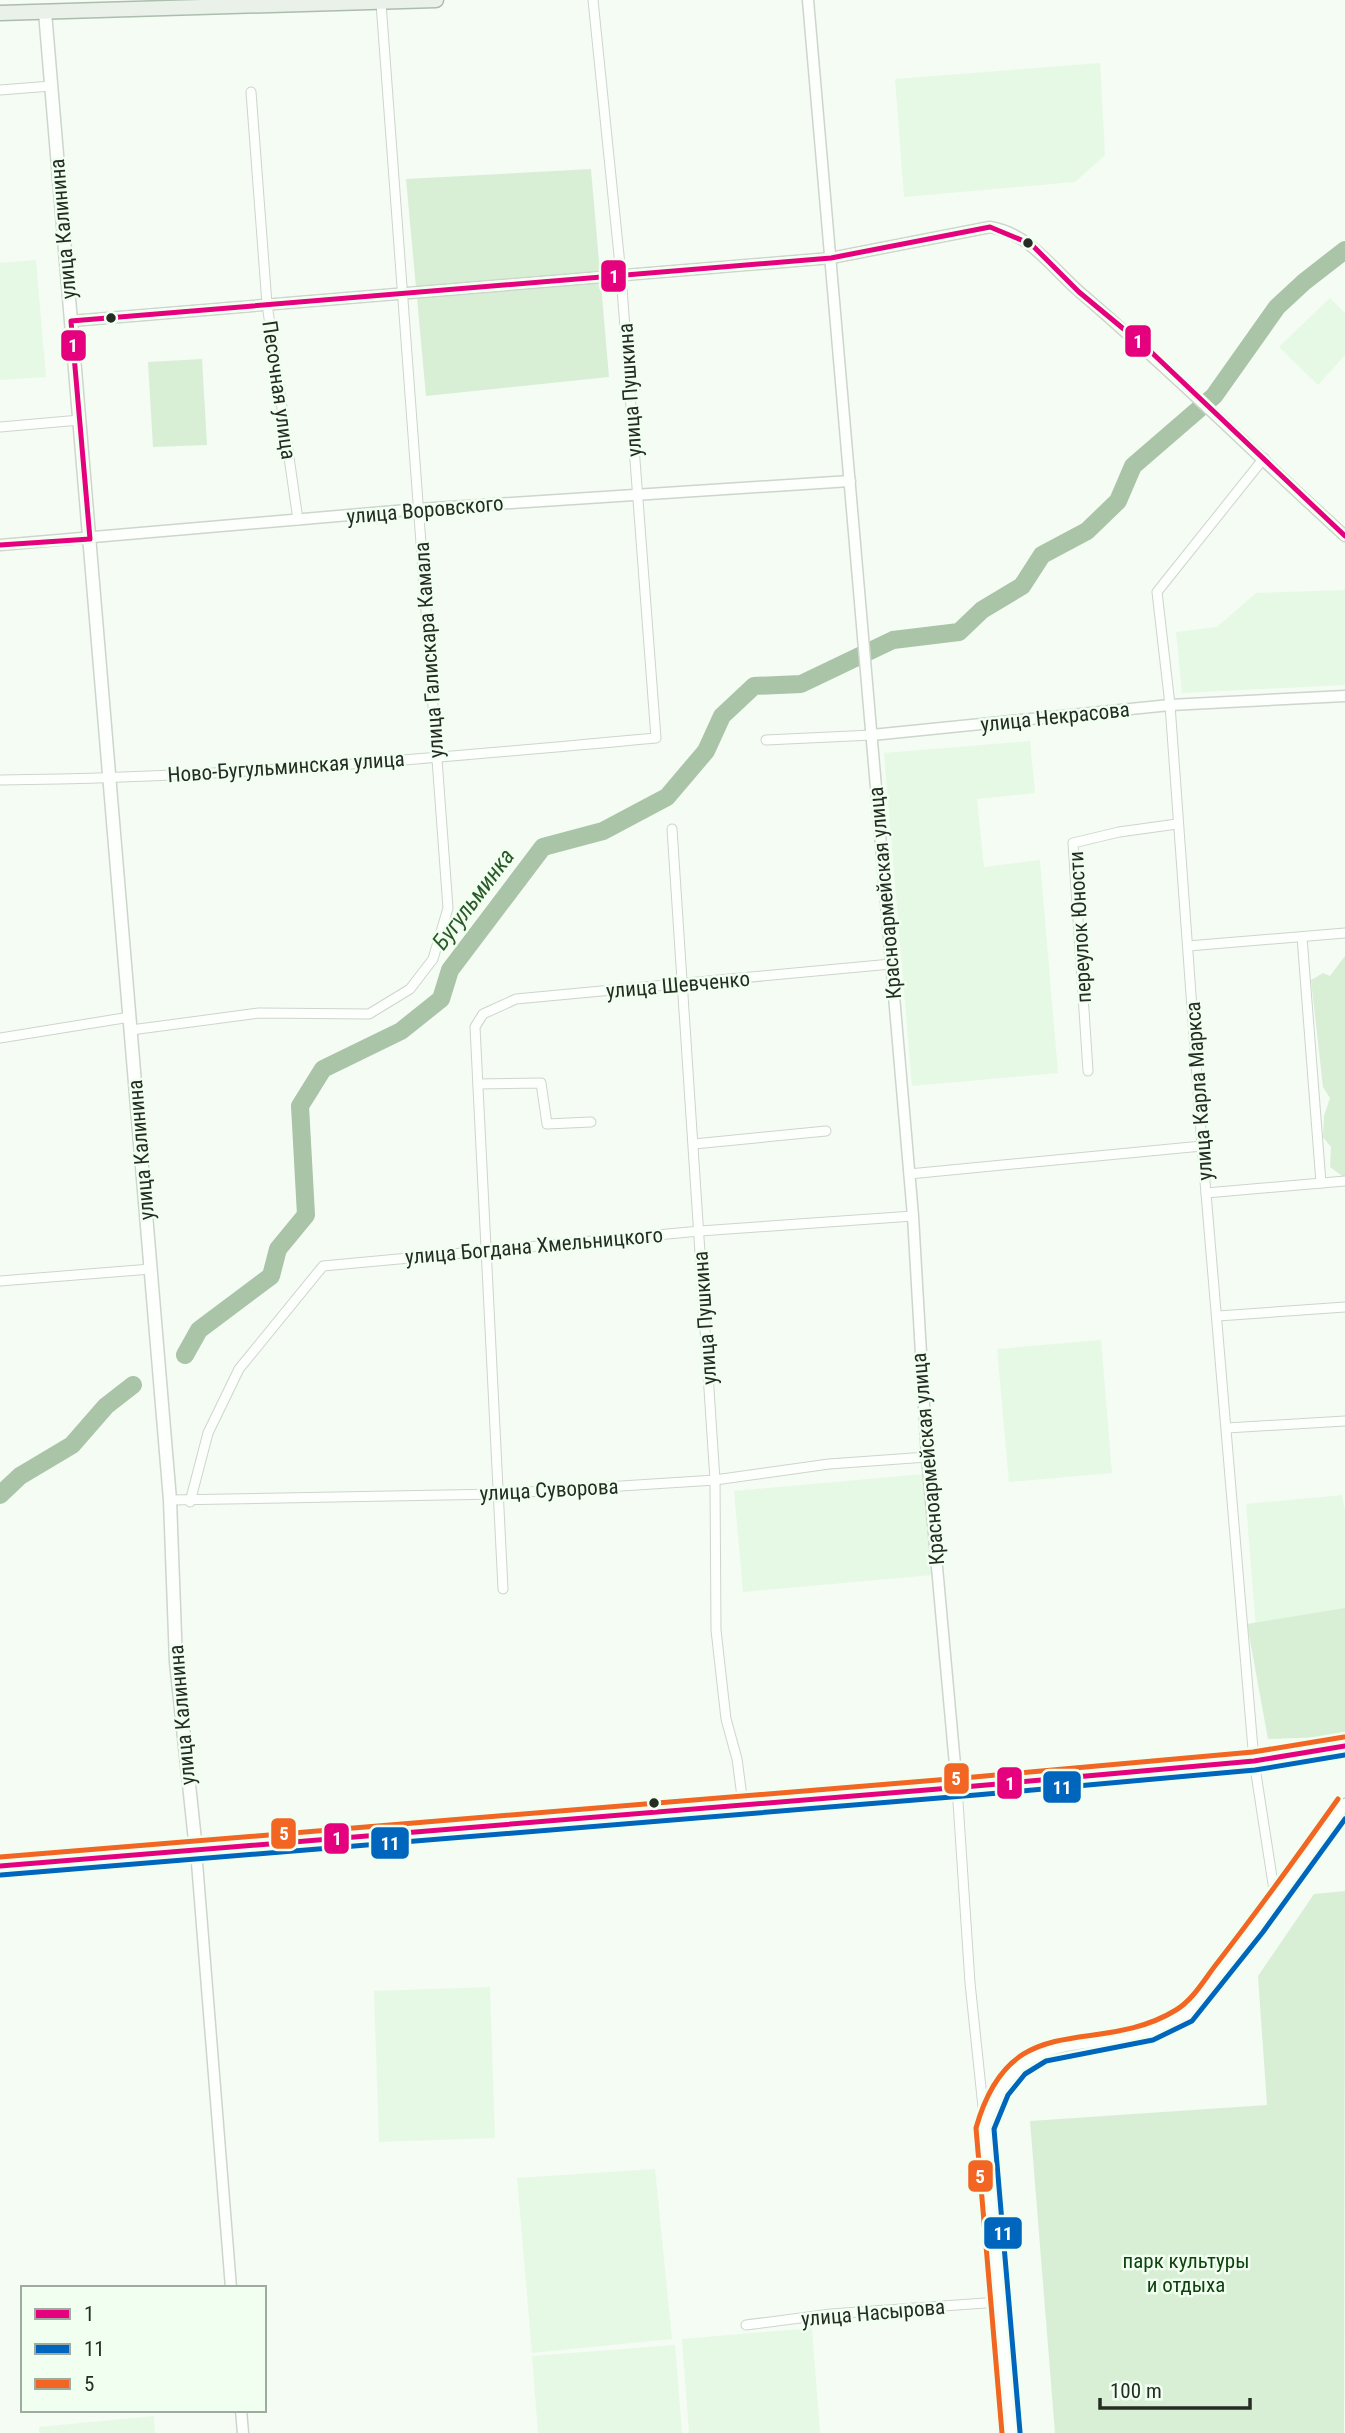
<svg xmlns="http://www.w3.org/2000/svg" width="1345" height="2433" font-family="'Roboto Condensed',sans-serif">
  <rect width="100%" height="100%" fill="#f4fcf4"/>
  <g fill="#e6f9e5">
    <polygon points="1100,63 1105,155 1075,182 904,197 895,79"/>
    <polygon points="36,260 46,377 0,380 0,263"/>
    <polygon points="1330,298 1345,313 1345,355 1318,385 1279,347"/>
    <polygon points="1345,590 1345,685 1182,693 1176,632 1217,627 1256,593"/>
    <polygon points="1030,741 1035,793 977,799 984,867 1040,860 1058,1073 912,1086 884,753"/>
    <polygon points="1101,1340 1112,1473 1009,1482 997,1349"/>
    <polygon points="924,1474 933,1575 743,1592 734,1491"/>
    <polygon points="1342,1495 1345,1511 1345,1621 1256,1629 1246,1504"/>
    <polygon points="490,1987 495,2138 379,2142 374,1991"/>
    <polygon points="655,2169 672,2339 532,2353 517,2178"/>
    <polygon points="812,2328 820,2433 689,2433 682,2339"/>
    <polygon points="675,2345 682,2433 538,2433 532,2356"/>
    <polygon points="154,2416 155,2433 39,2433 39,2427"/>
  </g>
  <g fill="#d8efd6">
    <polygon points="591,169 609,377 426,396 406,179"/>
    <polygon points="202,359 207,445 153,447 148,362"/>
    <polygon points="1345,956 1345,1178 1330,1167 1331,1147 1323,1137 1324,1116 1330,1098 1323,1087 1311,980 1323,973 1330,976"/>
    <polygon points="1345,1608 1345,1733 1327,1737 1268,1739 1247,1624"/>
    <polygon points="1345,1891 1344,2433 1055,2433 1030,2121 1267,2105 1258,1976 1314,1894"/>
  </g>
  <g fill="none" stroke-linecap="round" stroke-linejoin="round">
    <g stroke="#a9c4a7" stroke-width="18">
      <polyline points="185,1355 199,1330 271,1276 278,1249 306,1215 300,1106 323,1069 401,1031 441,999 450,970 543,847 603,831 667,797 706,751 722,716 754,686 801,684 893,640 959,632 982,610 1022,586 1042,555 1087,531 1118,501 1133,466 1214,396 1277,307 1304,282 1345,250"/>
      <polyline points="0,1495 20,1476 72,1445 106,1406 133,1385"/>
    </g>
    <g stroke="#cdd5cd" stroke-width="11">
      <g id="minor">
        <polyline points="0,90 51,86"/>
        <polyline points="251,92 267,304 298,520"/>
        <polyline points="0,427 80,420"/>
        <polyline points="1264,458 1157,592 1170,705 1202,1146 1254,1761 1276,1903"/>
        <polyline points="766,740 872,735"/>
        <path d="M0,780C219,778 438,758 656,738L621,275L593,0"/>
        <polyline points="672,829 715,1480 716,1630 726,1719 737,1759 743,1804"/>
        <polyline points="1302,937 1321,1183"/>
        <polyline points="1188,946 1345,933"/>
        <polyline points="131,1030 259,1013 369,1014 410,989 433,959 448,908 381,3"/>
        <polyline points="0,1038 130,1017"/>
        <polyline points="1088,1071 1073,843 1119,832 1177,824"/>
        <polyline points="478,1084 541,1083 547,1124 591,1122"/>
        <polyline points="694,1144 826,1131"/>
        <polyline points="909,1174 1202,1146"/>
        <polyline points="1206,1193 1345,1181"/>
        <polyline points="0,1281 151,1269"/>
        <polyline points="1218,1316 1345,1307"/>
        <polyline points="1227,1428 1345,1421"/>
        <polyline points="170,1500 498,1494 715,1480 829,1464 927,1457"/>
        <polyline points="190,1502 208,1433 239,1369 323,1266 700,1231 913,1216"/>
        <polyline points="503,1589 475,1027 483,1014 516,999 891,964"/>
        <polyline points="957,1787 970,1983 985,2126"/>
        <polyline points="746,2325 831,2314 999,2302"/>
      </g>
    </g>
    <g stroke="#cdd5cd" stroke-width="13">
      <g id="tertiary">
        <polyline points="808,0 913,1216 927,1457 957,1787"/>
        <path d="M71,321L831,258L990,227C1031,234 1052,269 1082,294C1173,372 1257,456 1345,536"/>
        <polyline points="0,545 419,509 850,481"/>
        <polyline points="872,735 1170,705 1345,696"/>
        <polyline points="196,1850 231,2288"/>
        <polyline points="241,2410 243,2433"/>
        <path d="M1011,2433L985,2128C1019,2009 1106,2064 1179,2019C1198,2008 1211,1984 1225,1967C1267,1914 1306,1860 1345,1804"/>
      </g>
    </g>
    <g stroke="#cdd5cd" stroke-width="15">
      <polyline id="secondary" points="45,12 170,1500 176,1662 196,1850"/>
    </g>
    <g stroke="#adbdac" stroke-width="17">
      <g id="primary">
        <polyline points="0,13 436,0"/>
        <polyline points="0,1866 975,1786 1254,1761 1345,1746"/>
      </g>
    </g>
    <use href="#minor" stroke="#fdfffd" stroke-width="9"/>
    <use href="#tertiary" stroke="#fdfffd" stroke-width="10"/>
    <use href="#secondary" stroke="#fdfffd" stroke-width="12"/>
    <use href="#primary" stroke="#e9f1e8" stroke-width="14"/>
    <g stroke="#f1fff0" stroke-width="10">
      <g id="bus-1">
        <polyline points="0,545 90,539 71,321 831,258 990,227 1031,244 1079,292 1149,350 1345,536"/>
        <polyline points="0,1866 975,1786 1254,1761 1345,1746"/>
      </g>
    </g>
    <g stroke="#f1fff0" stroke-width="10">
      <g id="bus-2">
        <polyline points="1,1875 976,1795 1255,1770 1345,1755"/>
        <polyline points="1020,2432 994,2129 1008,2095 1025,2074 1046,2061 1153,2040 1192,2021 1263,1932 1345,1819"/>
      </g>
    </g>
    <g stroke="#f1fff0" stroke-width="10">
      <g id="bus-3">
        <polyline points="0,1857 974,1777 1253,1752 1344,1737"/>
        <path d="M1002,2433L976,2128C1011,2003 1096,2059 1176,2010C1194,1999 1205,1978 1218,1962C1259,1909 1299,1854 1338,1799"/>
      </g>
    </g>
    <use href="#bus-1" stroke="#e5007d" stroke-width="5"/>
    <use href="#bus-2" stroke="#0065bd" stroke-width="5"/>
    <use href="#bus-3" stroke="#f26522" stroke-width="5"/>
  </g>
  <g fill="#242c23" stroke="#f1fff0" stroke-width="2.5">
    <circle cx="1028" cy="243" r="6"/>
    <circle cx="111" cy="318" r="6"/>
    <circle cx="654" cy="1803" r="6"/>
  </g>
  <g text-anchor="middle" stroke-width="5" stroke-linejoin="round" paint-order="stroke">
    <g font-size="21" fill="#242c23" stroke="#f1fff0">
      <text transform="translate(63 229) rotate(-95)" y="7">улица Калинина</text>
      <text transform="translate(279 390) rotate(82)" y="7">Песочная улица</text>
      <text transform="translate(630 390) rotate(-94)" y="7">улица Пушкина</text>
      <text transform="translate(425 510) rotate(-5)" y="7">улица Воровского</text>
      <text transform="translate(429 650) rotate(-94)" y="7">улица Галискара Камала</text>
      <text transform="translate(1055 717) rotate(-6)" y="7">улица Некрасова</text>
      <text transform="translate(286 767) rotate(-4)" y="7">Ново-Бугульминская улица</text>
      <text transform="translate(885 893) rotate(-95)" y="7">Красноармейская улица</text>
      <text transform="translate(1080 927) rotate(-93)" y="7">переулок Юности</text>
      <text transform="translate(678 985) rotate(-5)" y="7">улица Шевченко</text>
      <text transform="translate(1199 1091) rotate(-94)" y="7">улица Карла Маркса</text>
      <text transform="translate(141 1150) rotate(-95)" y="7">улица Калинина</text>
      <text transform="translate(534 1246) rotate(-5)" y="7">улица Богдана Хмельницкого</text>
      <text transform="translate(705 1318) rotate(-94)" y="7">улица Пушкина</text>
      <text transform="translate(928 1459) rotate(-95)" y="7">Красноармейская улица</text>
      <text transform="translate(549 1490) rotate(-3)" y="7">улица Суворова</text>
      <text transform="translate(182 1715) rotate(-95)" y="7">улица Калинина</text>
      <text transform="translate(873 2313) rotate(-5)" y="7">улица Насырова</text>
    </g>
    <g font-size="21" fill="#0f420e" stroke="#f1fff0">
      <text x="1186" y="2268">парк культуры<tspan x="1186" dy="24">и отдыха</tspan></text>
    </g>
    <g font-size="23" font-style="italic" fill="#295a27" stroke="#f1fff0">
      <text transform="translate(473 899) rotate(-53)" y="8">Бугульминка</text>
    </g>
  </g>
  <g stroke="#f1fff0" stroke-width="2.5">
    <rect x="600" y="259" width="27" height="34" rx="7" fill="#e5007d"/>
    <rect x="1124" y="324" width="28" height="34" rx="7" fill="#e5007d"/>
    <rect x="60" y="329" width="27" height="33" rx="7" fill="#e5007d"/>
    <rect x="943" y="1762" width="27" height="33" rx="7" fill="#f26522"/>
    <rect x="996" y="1766" width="27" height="34" rx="7" fill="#e5007d"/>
    <rect x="1042" y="1770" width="40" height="34" rx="7" fill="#0065bd"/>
    <rect x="270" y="1817" width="27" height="33" rx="7" fill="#f26522"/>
    <rect x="323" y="1822" width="27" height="33" rx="7" fill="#e5007d"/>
    <rect x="370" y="1826" width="40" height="34" rx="7" fill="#0065bd"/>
    <rect x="967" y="2159" width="27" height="34" rx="7" fill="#f26522"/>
    <rect x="983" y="2216" width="40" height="34" rx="7" fill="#0065bd"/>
  </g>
  <g font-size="19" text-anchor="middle" font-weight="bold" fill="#fff">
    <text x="614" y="283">1</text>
    <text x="1138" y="348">1</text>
    <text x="73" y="352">1</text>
    <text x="956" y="1785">5</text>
    <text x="1010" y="1790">1</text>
    <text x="1062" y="1794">11</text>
    <text x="284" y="1840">5</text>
    <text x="337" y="1845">1</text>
    <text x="390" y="1850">11</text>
    <text x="980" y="2183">5</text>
    <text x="1003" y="2240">11</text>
  </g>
  <rect x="21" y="2286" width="245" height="126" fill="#f1fff0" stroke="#9fab9e" stroke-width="2"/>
  <rect x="35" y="2309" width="35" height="10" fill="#e5007d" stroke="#9fab9e" stroke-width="2"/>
  <text x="84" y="2321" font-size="21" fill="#242c23">1</text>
  <rect x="35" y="2344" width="35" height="10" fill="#0065bd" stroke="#9fab9e" stroke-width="2"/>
  <text x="84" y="2356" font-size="21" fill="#242c23">11</text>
  <rect x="35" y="2379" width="35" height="10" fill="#f26522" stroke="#9fab9e" stroke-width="2"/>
  <text x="84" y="2391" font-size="21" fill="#242c23">5</text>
  <path d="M1100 2398v10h150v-10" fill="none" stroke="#242c23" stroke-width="3.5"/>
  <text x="1110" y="2398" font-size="21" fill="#242c23" stroke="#f1fff0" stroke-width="5" paint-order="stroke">100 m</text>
</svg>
